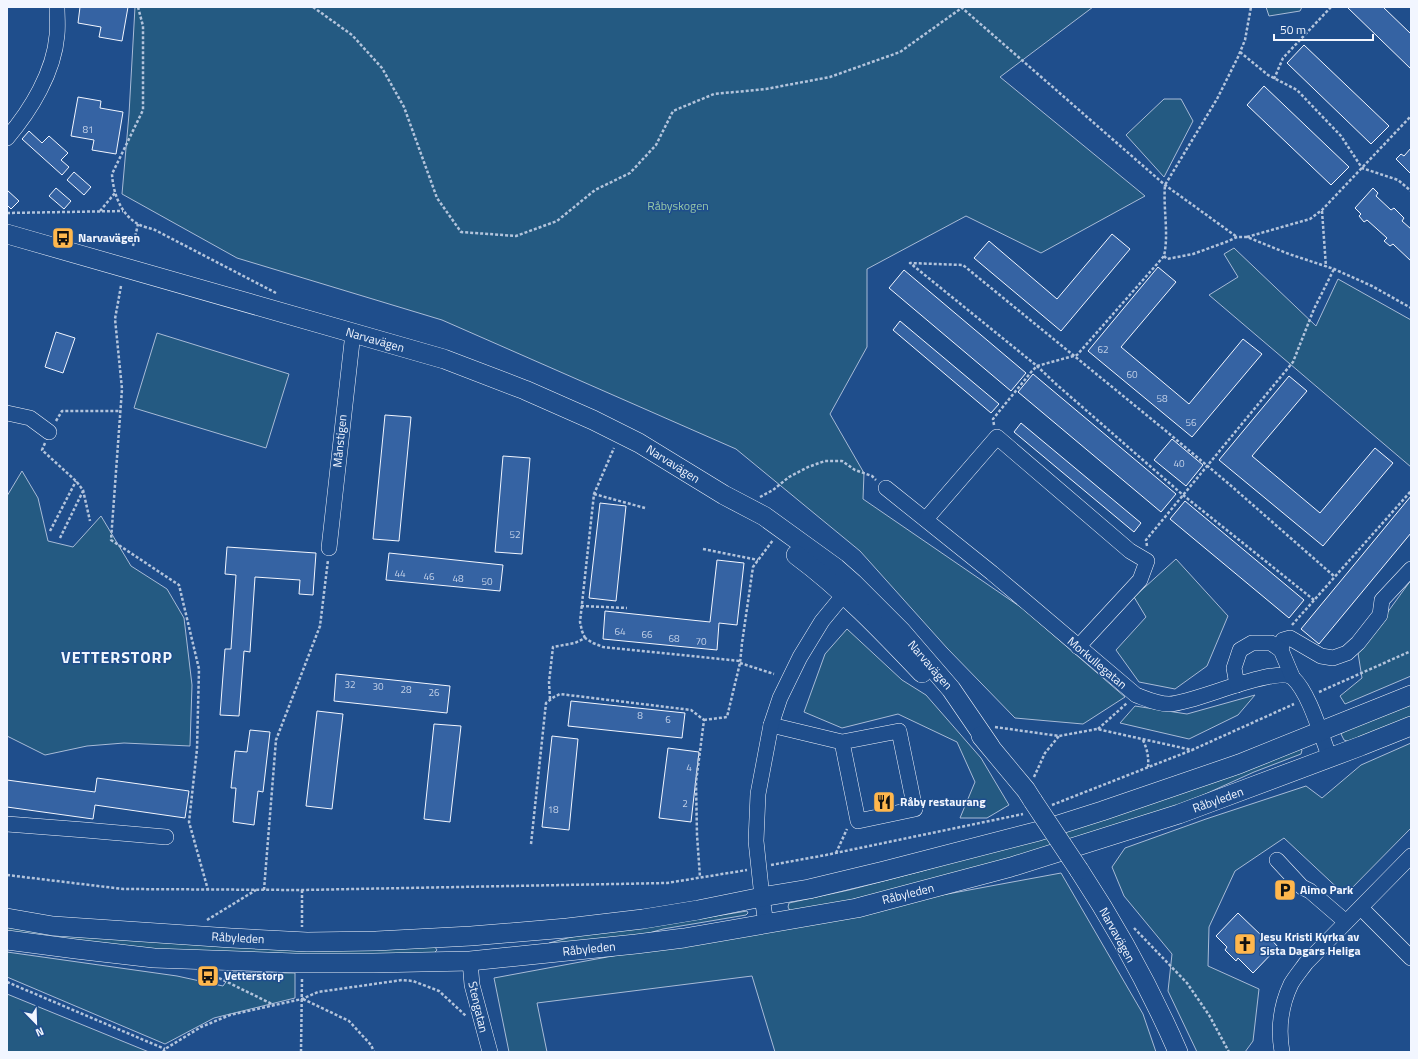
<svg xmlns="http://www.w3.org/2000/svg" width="1418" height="1059" font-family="'Titillium Web',sans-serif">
  <rect width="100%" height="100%" fill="#1f4e8c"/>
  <g fill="#245a82" stroke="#a8bbd7">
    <polygon points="135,7 1093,7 1000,77 1145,196 1041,253 966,216 867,269 867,347 830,414 864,473 863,499 1022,608 1125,697 1083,724 1015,718 947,648 860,551 736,449 442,320 237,258 122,194 129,114"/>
    <polygon points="1266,7 1302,7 1300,11 1269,16"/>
    <polygon points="1164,99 1181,99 1193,121 1164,177 1126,135"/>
    <polygon points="1234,248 1316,326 1338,279 1411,320 1411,467 1209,295 1238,277 1224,254"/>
    <polygon points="157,333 289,374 266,448 134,408"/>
    <polygon points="22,471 38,498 48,541 73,547 101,516 131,566 167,589 184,618 192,685 190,746 124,743 87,746 45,755 7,736 7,496"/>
    <polygon points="1176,559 1228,616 1207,666 1175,689 1139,682 1116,650 1146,617 1134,597"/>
    <polygon points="1411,580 1411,676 1345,704 1340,696 1362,678 1358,653"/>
    <polygon points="847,629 902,680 926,695 981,758 1009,805 987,818 960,818 975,782 957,742 898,714 842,728 804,712 825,654"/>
    <polygon points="1255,695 1238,715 1189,739 1120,723 1135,706 1187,714"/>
    <polygon points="1411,704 1411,718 1350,742 1344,740 1341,734 1346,730"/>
    <polygon points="1411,743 1411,828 1345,895 1284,838 1235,871 1209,927 1208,966 1259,989 1253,1041 1245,1052 1197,1052 1168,991 1172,954 1124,896 1112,867 1125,848 1206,819 1306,786 1322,798 1361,765"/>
    <polygon points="1299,747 1302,750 1301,754 1254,772 1190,801 1051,848 914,885 842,902 790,911 788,907 789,903 849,890 922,871 1040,837"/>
    <polygon points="1061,873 1143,1014 1156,1052 775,1052 752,976 537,1003 547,1052 509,1052 494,978"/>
    <polygon points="747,911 748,913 746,915 663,929 635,937 547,946 549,943 579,935 685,921"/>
    <polygon points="7,926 435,947 437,950 434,953 366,956 160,950 7,933"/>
    <polygon points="7,952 177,976 223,986 233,972 295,973 295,998 214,1018 165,1044 7,977"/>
    <polygon points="7,994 149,1052 7,1052"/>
  </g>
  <g fill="#3563a3" stroke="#f2f6ff">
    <polygon points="80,7 128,7 122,41 99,37 101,27 78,23"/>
    <polygon points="1347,7 1383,7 1411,34 1411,69"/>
    <polygon points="1304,45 1389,126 1371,144 1287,63"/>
    <polygon points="1264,86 1349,167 1331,185 1247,105"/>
    <polygon points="78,97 101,101 100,108 123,112 116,154 92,150 94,140 71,136"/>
    <polygon points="29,131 42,143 49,136 68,153 61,160 69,167 62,175 22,139"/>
    <polygon points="1411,148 1411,174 1396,159 1401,154 1404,156"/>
    <polygon points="74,172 91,187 84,195 67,180"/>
    <polygon points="56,188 71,201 64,209 49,196"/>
    <polygon points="1373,188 1378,193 1376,196 1391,210 1394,208 1404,218 1402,221 1411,229 1411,261 1393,244 1390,246 1384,241 1387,238 1367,220 1364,222 1359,216 1361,214 1355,208"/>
    <polygon points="7,190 19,201 11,209 7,205"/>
    <polygon points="1112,234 1130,249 1061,331 974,258 989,241 1057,299"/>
    <polygon points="1158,267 1176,282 1121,347 1189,404 1243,339 1262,354 1192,437 1088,351"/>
    <polygon points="904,270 1026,373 1011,391 889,288"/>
    <polygon points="900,321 999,404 991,413 893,330"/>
    <polygon points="56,332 75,338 63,373 45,367"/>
    <polygon points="1033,374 1176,494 1161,512 1018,392"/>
    <polygon points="1289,376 1307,391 1252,456 1320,513 1375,448 1393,463 1323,546 1219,460"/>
    <polygon points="385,415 411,417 399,541 373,539"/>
    <polygon points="1021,423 1141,523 1134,532 1014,432"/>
    <polygon points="1172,439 1203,465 1186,486 1154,460"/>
    <polygon points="503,456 530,458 522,554 495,552"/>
    <polygon points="1411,496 1411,533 1319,644 1301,629"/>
    <polygon points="1185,501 1304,600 1289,618 1170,519"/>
    <polygon points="600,503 626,506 616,601 589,598"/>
    <polygon points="227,547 316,553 313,595 299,594 300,580 255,577 250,652 244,651 239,716 220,715 225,649 231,649 236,575 225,574"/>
    <polygon points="389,553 503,565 500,591 386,580"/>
    <polygon points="717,560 744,563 737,625 719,623 717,650 603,639 605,611 710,622"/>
    <polygon points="336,674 450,686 447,713 334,701"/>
    <polygon points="571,701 685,713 682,738 568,726"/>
    <polygon points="317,711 343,714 332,809 306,806"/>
    <polygon points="434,724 461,726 450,822 424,819"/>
    <polygon points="250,730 270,732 263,792 258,791 254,825 233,822 236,788 231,788 235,751 247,752"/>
    <polygon points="552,736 578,739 569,830 542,827"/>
    <polygon points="668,748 699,752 691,822 659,818"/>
    <polygon points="97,778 189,791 185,818 95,805 93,819 7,807 7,780 95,792"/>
    <polygon points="1238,913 1264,938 1267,935 1278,947 1253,973 1238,958 1236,961 1225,950 1227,947 1216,936"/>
  </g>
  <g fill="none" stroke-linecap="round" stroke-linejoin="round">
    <g stroke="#f2f6ff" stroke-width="16">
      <g id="minor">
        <path d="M7,138C31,110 54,72 57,35C58,26 57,16 57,7"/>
        <polyline points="7,413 30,418 49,432"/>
        <path d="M886,488L992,573L1136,695C1147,699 1157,704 1169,704C1193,704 1277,664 1293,678C1310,694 1321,736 1330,758"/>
        <polyline points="926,519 997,437 1130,551 1147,561 1140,580 1078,647"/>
        <polyline points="329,548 353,333"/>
        <polyline points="1281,650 1283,640 1290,638 1321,656 1333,658 1347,653 1358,643 1380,615 1382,600 1411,569"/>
        <polyline points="1237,685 1234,668 1240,650 1252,643 1271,643 1281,650 1292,676"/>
        <polyline points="771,725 842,742 858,821 915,809 899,731 842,742"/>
        <polyline points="7,824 85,830 166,837"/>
        <polyline points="1277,860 1302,887 1310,891 1346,922"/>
        <polyline points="1361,908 1411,958"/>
        <polyline points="766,924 762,897 756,841 758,794 771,725 780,698 800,657 822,621 850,587"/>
        <polyline points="470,961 472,985 490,1052"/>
        <path d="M1282,1052C1278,1029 1281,1005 1291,984C1295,977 1301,970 1306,963L1411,856"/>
      </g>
    </g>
    <g stroke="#f2f6ff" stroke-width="20">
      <g id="major">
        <polyline points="7,234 444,359 525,390 593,420 639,443 724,495 764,516 836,568 853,583 901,631 951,689 990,746"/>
        <path d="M796,555C842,589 882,631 922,673"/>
        <polyline points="981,736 1026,790 1033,801"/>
        <path d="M1079,870C1116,926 1151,990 1178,1052"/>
        <polyline points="7,918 53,926 231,938 307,942 376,941 471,936 567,928 643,919 698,910 762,897 809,889 884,871 1039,831 1102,811 1239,764 1411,695"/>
        <polyline points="7,940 76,949 154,958 295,963 373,963 470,961 636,944 684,938 857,908 1011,867 1179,814 1361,746 1411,726"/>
      </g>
    </g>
    <g stroke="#b3c4dc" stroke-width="2.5" stroke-dasharray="3 2" stroke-linecap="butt">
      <path d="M138,7L143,26V110L112,174C113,193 121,216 140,225C144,227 150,228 155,230L276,293"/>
      <polyline points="313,7 352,35 382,68 404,107 437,198 461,232 516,236 557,221 595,190 630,173 656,145 673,111 714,94 766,89 830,77 900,52 963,7"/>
      <polyline points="961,7 1165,185 1237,237"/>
      <polyline points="1240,52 1268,75 1297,90 1341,136 1362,168 1398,180 1411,191"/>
      <polyline points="1274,79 1283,58 1331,7"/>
      <polyline points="100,211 115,193"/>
      <polyline points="1322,211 1326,267"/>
      <polyline points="7,213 123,211"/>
      <polyline points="1247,237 1310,219 1322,210 1411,116"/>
      <polyline points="133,246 138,224"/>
      <polyline points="1164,256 1167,259 1193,254 1226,242 1237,237 1247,237 1289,254 1334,269 1372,286 1411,308"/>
      <polyline points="121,286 115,319 122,389 111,540 179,585 199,669 197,749 189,822 208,890"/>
      <polyline points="56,421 62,411 120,411"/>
      <path d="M994,425L993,419L1032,371L1037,366L1077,355L1164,256C1169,233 1163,209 1165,185L1217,99L1238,57L1245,40L1251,7"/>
      <polyline points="45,443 42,450 76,481 83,490 90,521"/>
      <polyline points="594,494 645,508"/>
      <polyline points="760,497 773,490 789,477 808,467 825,461 842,461 855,470 872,476 876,480"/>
      <polyline points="50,531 76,481"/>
      <polyline points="60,538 83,491"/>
      <polyline points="1147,546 1146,540 1293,362 1314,309 1334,269"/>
      <polyline points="703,549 758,560"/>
      <polyline points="1314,600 1183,495 1056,384 1037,366 910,263 963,265 1166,431 1229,484 1335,577"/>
      <polyline points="581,606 627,608"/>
      <polyline points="1292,625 1411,491"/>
      <polyline points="585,638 582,631 580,622 594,494 614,448"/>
      <polyline points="740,663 774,674"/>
      <polyline points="1319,692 1411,651"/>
      <polyline points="550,699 549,682 553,647 575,643 585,638 593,643 603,647 740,661"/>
      <polyline points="704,720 727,717 740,663 742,643 753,567 773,540"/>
      <polyline points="995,727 1059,736 1097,729 1192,750 1294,704"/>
      <polyline points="1098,729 1127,703"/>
      <path d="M1143,740C1147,749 1149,757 1148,767"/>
      <polyline points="1034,777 1045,753 1059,736"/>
      <polyline points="1052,805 1192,750"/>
      <polyline points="531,844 546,703 554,697 560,694 691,710 704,720 696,782 697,835 700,877"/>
      <polyline points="836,853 847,829"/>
      <polyline points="771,865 826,855 1023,814"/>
      <polyline points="7,875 123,889 302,890 667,883 747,870"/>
      <polyline points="264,890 276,740 320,626 328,560"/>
      <polyline points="302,890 302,927"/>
      <polyline points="207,920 256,890"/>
      <polyline points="1134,928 1187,983 1209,1015 1229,1052"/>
      <polyline points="219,978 274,1005"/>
      <polyline points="7,982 165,1049"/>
      <polyline points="303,999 349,1021 371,1045 374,1052"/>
      <polyline points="163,1052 165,1049 201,1027 230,1015 302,999 318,992 402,980 413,981 439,991 466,1016"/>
      <polyline points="301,1052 302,979"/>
    </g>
    <use href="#minor" stroke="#1f4e8c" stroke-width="15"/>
    <use href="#major" stroke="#1f4e8c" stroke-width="19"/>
    <g stroke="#f2f6ff" stroke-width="20" stroke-linecap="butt">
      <polyline id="major-bridge" points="1033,801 1079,870"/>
    </g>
    <use href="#major-bridge" stroke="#1f4e8c" stroke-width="19"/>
  </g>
  <defs>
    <g id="bus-square" transform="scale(1.15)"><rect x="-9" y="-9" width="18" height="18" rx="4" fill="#ffb74d" stroke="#1f4e8c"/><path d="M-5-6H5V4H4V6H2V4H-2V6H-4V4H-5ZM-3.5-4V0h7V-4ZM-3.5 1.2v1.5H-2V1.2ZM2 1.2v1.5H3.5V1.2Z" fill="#111"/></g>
    <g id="restaurant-square" transform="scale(1.15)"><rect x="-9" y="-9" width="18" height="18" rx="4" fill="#ffb74d" stroke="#1f4e8c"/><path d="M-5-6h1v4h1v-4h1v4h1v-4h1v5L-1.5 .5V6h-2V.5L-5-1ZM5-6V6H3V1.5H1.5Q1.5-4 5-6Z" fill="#111"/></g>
    <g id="parking-square" transform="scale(1.15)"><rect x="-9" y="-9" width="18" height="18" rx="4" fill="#ffb74d" stroke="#1f4e8c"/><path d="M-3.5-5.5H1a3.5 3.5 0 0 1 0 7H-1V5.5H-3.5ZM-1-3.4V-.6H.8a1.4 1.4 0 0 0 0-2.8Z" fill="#111"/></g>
    <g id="church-square" transform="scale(1.15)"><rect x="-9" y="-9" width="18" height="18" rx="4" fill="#ffb74d" stroke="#1f4e8c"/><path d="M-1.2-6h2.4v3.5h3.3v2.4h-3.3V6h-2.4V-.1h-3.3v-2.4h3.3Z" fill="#111"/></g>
  </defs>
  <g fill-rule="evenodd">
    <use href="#bus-square" x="63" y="238"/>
    <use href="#restaurant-square" x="884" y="802"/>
    <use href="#parking-square" x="1285" y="890"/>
    <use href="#church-square" x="1245" y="944"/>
    <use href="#bus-square" x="208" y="976"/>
  </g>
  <g text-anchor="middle" stroke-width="3" stroke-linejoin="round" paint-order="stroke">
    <g font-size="10" fill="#c3d1e8">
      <text x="88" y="133">81</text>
      <text x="1103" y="353">62</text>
      <text x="1132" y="378">60</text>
      <text x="1162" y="402">58</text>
      <text x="1191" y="426">56</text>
      <text x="1179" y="467">40</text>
      <text x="515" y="538">52</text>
      <text x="400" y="577">44</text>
      <text x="429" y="580">46</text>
      <text x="458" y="582">48</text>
      <text x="487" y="585">50</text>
      <text x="620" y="635">64</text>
      <text x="647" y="638">66</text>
      <text x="674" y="642">68</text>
      <text x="701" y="645">70</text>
      <text x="350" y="688">32</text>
      <text x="378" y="690">30</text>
      <text x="406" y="693">28</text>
      <text x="434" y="696">26</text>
      <text x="640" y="719">8</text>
      <text x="668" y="723">6</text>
      <text x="689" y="771">4</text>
      <text x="685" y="807">2</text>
      <text x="553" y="813">18</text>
    </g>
    <g font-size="12" fill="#97c8a6" stroke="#1f4e8c">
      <text x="678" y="210">Råbyskogen</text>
    </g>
    <g font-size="12" font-weight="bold" fill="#f2f6ff" stroke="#1f4e8c" text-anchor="start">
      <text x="78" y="242">Narvavägen</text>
      <text x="900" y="806">Råby restaurang</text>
      <text x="1300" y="894">Aimo Park</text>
      <text x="1260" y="941">Jesu Kristi Kyrka av<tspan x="1260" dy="14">Sista Dagars Heliga</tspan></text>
      <text x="224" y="980">Vetterstorp</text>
    </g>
    <g font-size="12" fill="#f2f6ff" stroke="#1f4e8c">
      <text transform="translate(375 340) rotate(16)" y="4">Narvavägen</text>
      <text transform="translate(340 441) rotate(-84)" y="4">Månstigen</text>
      <text transform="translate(673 464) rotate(32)" y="4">Narvavägen</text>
      <text transform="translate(1097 663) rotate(40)" y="4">Morkullegatan</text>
      <text transform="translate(930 665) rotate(49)" y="4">Narvavägen</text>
      <text transform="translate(1218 800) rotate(-20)" y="4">Råbyleden</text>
      <text transform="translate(908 894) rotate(-14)" y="4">Råbyleden</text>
      <text transform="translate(1117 935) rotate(61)" y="4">Narvavägen</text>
      <text transform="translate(238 938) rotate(3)" y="4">Råbyleden</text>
      <text transform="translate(589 949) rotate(-6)" y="4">Råbyleden</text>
      <text transform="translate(478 1007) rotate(77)" y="4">Stengatan</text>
    </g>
    <g font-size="16" font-weight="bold" letter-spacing="1" fill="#f2f6ff" stroke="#1f4e8c">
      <text x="117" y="663">VETTERSTORP</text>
    </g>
  </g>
  <rect width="1418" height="1059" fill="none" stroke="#f2f6ff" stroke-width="16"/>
  <g transform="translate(36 1023) rotate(157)" stroke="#1f4e8c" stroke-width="3" paint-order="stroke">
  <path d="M0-3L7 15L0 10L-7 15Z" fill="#f2f6ff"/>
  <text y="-6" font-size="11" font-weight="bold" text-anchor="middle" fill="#f2f6ff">N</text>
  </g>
  <path d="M1274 34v6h99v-6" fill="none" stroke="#f2f6ff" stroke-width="2"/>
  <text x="1280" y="34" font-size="12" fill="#f2f6ff" stroke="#1f4e8c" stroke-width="3" paint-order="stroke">50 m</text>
</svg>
